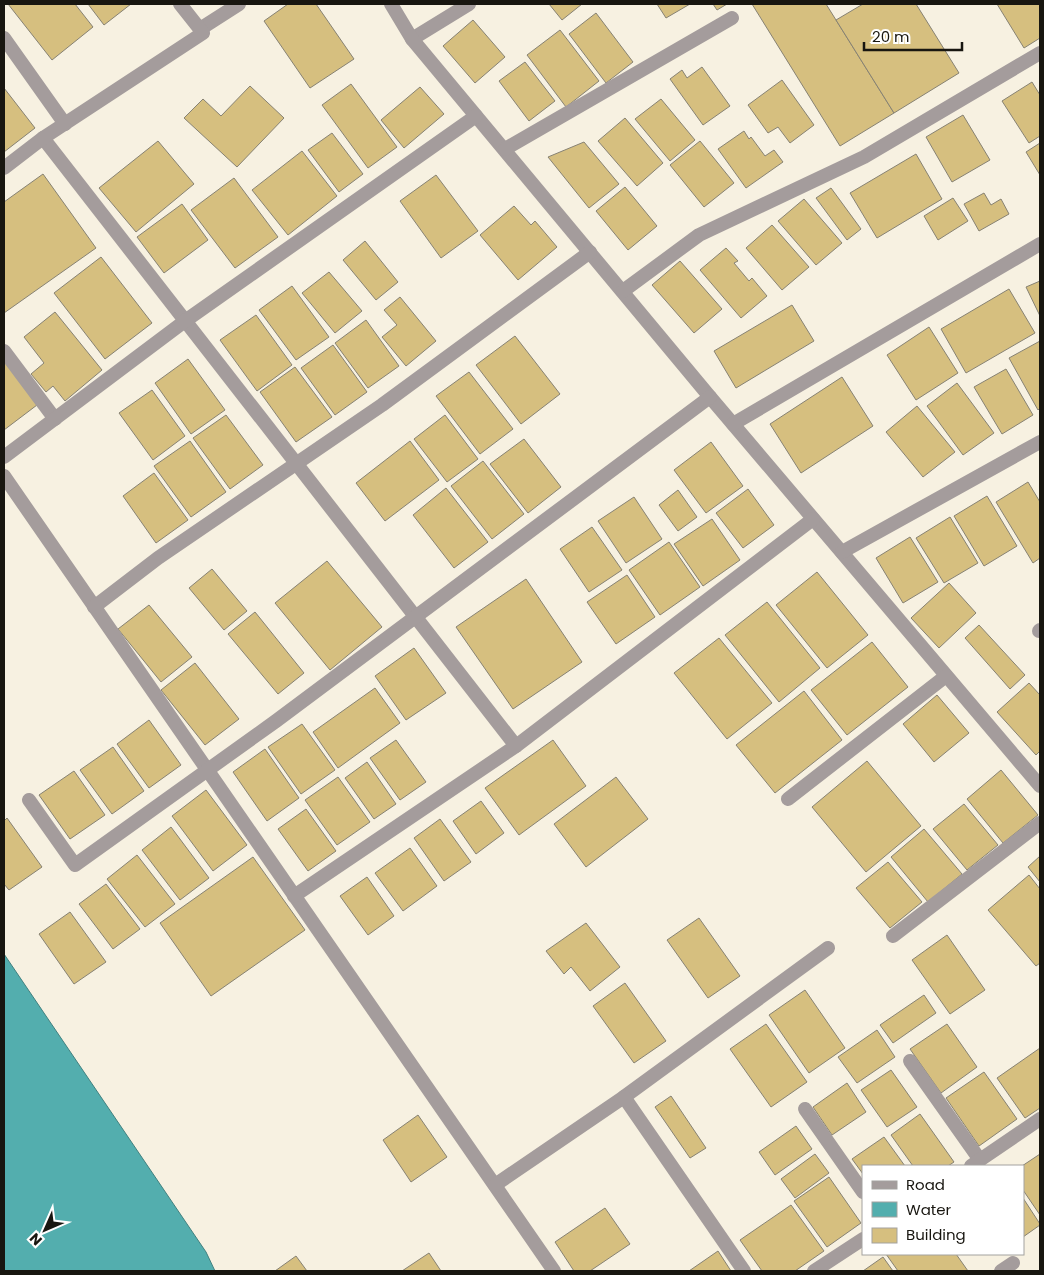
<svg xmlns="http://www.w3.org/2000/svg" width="1044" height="1275" font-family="Poppins,sans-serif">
  <rect width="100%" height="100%" fill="#f7f1e1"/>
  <polygon fill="#53aeae" stroke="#41807f" points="4,954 206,1252 215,1271 4,1271"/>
  <g fill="#d6bf7f" stroke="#878273">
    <polygon points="8,4 75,4 93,27 52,60"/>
    <polygon points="88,4 131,4 104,25"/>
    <polygon points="288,4 316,4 354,59 310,88 264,21"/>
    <polygon points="549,4 582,4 562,20"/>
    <polygon points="657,4 690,4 666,18"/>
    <polygon points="713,4 727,4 717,10"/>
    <polygon points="752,4 826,4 894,113 840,146"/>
    <polygon points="863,4 916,4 959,73 894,113 836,20"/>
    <polygon points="997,4 1040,4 1040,38 1024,48"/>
    <polygon points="596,13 633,62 606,83 569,34"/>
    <polygon points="473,20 505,57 475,83 443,46"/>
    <polygon points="560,30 599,81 566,107 527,55"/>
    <polygon points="525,62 555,101 529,121 499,81"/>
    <polygon points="702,67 730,106 703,125 670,79 682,70 687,78"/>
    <polygon points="782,80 814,125 790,143 778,127 768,133 748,105"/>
    <polygon points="1032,82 1040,95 1040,136 1029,143 1002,101"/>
    <polygon points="351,84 397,147 368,168 322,105"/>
    <polygon points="250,86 284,118 237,167 184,118 203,99 221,116"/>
    <polygon points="420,87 444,114 404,148 381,120"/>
    <polygon points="4,88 35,128 4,152"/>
    <polygon points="661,99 695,140 670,161 635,119"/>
    <polygon points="963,115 990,160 952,182 926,137"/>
    <polygon points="625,118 663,163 637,186 598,141"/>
    <polygon points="744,131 749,139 751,137 765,156 774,150 783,162 746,188 718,149"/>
    <polygon points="332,133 363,174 339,192 308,150"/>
    <polygon points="158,141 194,184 136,232 99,188"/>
    <polygon points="700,141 734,183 704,207 670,165"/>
    <polygon points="584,142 619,184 589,208 548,157"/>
    <polygon points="1040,143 1040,175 1026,152"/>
    <polygon points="302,151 337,196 288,235 252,190"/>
    <polygon points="916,154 942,199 877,238 850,193"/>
    <polygon points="43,174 96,248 4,313 4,202"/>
    <polygon points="436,175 478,231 441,258 400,201"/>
    <polygon points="234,178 278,237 235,268 191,210"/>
    <polygon points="625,187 657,226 628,250 596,211"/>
    <polygon points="831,188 861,229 847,240 816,198"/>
    <polygon points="984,193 991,205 1001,199 1009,214 979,231 964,204"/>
    <polygon points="953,198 968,221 938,240 924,216"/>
    <polygon points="804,199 842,243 816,265 778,221"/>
    <polygon points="182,204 208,240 164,273 137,237"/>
    <polygon points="514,206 531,225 535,221 557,247 518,280 480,235"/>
    <polygon points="772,225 809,267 782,290 746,248"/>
    <polygon points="365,241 398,282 376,300 343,260"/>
    <polygon points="726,248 738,261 734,263 749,281 752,278 767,296 741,318 700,270"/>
    <polygon points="101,257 152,323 105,359 54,293"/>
    <polygon points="680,261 722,309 694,333 652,285"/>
    <polygon points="329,272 362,311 335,333 302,293"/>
    <polygon points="1040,281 1040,316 1026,287"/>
    <polygon points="292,286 329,337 296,360 259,310"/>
    <polygon points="1009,289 1035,333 966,373 941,329"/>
    <polygon points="400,297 436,341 406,366 382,337 397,325 384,310"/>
    <polygon points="792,305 814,341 736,388 714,351"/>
    <polygon points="55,312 102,370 65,401 53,386 46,392 31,374 44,363 24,337"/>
    <polygon points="256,315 292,365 257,391 220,340"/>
    <polygon points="366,320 399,366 368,388 335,343"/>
    <polygon points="929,327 958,373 916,400 887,355"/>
    <polygon points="515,336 560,394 521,424 476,365"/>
    <polygon points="1040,341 1040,408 1038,410 1009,358"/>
    <polygon points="333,345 367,392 335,415 301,368"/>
    <polygon points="188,359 225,410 191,434 155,383"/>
    <polygon points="4,360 37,405 4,430"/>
    <polygon points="295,367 332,417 296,442 260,392"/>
    <polygon points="1006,369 1033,415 1002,434 974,387"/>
    <polygon points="469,372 513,429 480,454 436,396"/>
    <polygon points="842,377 873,426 801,473 770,424"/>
    <polygon points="957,383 994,433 963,455 927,406"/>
    <polygon points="152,390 185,436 153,460 119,413"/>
    <polygon points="917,406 955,452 923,477 886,432"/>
    <polygon points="226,415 263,465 230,489 193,438"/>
    <polygon points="445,415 478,459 447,482 414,439"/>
    <polygon points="524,439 561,487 528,513 490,464"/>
    <polygon points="190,441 226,492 191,517 154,466"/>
    <polygon points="410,441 439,480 385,521 356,483"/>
    <polygon points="711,442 743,486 706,513 674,470"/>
    <polygon points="483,461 524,514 492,539 451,486"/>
    <polygon points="154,473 188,520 156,543 123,496"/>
    <polygon points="1028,482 1040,502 1040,558 1033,563 996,502"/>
    <polygon points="446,488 488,542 454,568 413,515"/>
    <polygon points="748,489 774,525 743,548 716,513"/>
    <polygon points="678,490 697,517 678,531 659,505"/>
    <polygon points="987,496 1017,546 984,566 954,516"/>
    <polygon points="634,497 662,539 626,563 598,521"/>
    <polygon points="950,517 978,563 944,583 916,538"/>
    <polygon points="712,519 740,560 703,586 674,544"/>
    <polygon points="592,527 622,570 589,592 560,549"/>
    <polygon points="910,537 938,582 903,603 876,558"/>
    <polygon points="669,542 700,587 660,615 629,570"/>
    <polygon points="327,561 382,627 330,670 275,603"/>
    <polygon points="212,569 247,611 224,630 189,588"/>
    <polygon points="817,572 868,635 827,668 776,605"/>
    <polygon points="627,575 655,617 616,644 587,602"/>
    <polygon points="526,579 582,662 513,709 456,627"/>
    <polygon points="949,583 976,613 939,648 911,618"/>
    <polygon points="767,602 820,668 779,702 725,635"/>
    <polygon points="149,605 192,657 161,682 118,629"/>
    <polygon points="255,612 304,673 278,694 228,634"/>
    <polygon points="979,625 1025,675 1010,689 965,638"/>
    <polygon points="719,638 772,703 727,739 674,673"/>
    <polygon points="872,642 908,687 847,735 811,690"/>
    <polygon points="414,648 446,693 406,720 375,676"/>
    <polygon points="195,663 239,719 205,745 161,690"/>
    <polygon points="1029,683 1040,695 1040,751 1036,755 997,712"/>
    <polygon points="375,688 400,723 338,768 313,732"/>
    <polygon points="804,691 842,740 775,793 736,745"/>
    <polygon points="937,695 969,733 934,762 903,724"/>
    <polygon points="149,720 181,765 149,788 117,744"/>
    <polygon points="302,724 335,770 301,794 268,747"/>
    <polygon points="396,740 426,782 400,800 370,758"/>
    <polygon points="553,740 586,786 519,835 485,788"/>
    <polygon points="113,747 144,791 112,814 80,770"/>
    <polygon points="265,749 299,798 267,821 233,772"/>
    <polygon points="867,761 921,826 866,872 812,807"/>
    <polygon points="367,762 396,804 374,819 345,778"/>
    <polygon points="1001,770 1038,815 1003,843 967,799"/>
    <polygon points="74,771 105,815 70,839 39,795"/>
    <polygon points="338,777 370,822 337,845 305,800"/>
    <polygon points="616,777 648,819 586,867 554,824"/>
    <polygon points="206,790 247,845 213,871 172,816"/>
    <polygon points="481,801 504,833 476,854 453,821"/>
    <polygon points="964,804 998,845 967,870 933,829"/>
    <polygon points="306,809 336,851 308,871 278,829"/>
    <polygon points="7,818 42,867 9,890 4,884 4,821"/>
    <polygon points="440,819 471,862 444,881 414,838"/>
    <polygon points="171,827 209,878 180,900 142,850"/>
    <polygon points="924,829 962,874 928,902 891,857"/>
    <polygon points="410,848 437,886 403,911 375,873"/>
    <polygon points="137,855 175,904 145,927 107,879"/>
    <polygon points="1040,856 1040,882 1028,867"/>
    <polygon points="253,857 305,930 211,996 160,923"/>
    <polygon points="888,862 922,902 890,928 856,888"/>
    <polygon points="1029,875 1040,889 1040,963 1036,966 988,910"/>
    <polygon points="367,877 394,916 368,935 340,896"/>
    <polygon points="106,884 140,929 113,949 79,904"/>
    <polygon points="70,912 106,962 74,984 39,934"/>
    <polygon points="699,918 740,976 708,998 667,940"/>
    <polygon points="586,923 620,967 590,991 571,967 564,974 546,951"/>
    <polygon points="947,935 985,990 950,1014 912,960"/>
    <polygon points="625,983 666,1041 634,1063 593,1006"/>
    <polygon points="805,990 845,1048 809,1073 769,1015"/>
    <polygon points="924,995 936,1013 893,1043 880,1025"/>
    <polygon points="766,1024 807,1082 771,1107 730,1049"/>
    <polygon points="947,1024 977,1067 941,1093 910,1049"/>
    <polygon points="877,1030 895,1057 857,1083 838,1057"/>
    <polygon points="1040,1048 1040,1108 1025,1118 997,1078"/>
    <polygon points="891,1070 917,1107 887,1127 861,1090"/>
    <polygon points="984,1072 1017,1119 979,1146 946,1098"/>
    <polygon points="847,1083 866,1112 832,1135 813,1107"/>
    <polygon points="671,1096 706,1148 690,1158 655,1107"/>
    <polygon points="920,1114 954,1162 948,1166 913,1166 891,1135"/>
    <polygon points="418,1115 447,1157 411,1182 383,1140"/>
    <polygon points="796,1126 812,1149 775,1175 759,1152"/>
    <polygon points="884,1137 905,1166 863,1166 863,1174 852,1159"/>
    <polygon points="815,1154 829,1173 795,1198 781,1179"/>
    <polygon points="1040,1154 1040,1215 1023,1190 1022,1166"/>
    <polygon points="829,1177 861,1223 827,1247 794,1201"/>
    <polygon points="1023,1198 1040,1224 1040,1225 1023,1237"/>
    <polygon points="791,1205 824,1251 795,1271 762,1271 740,1240"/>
    <polygon points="605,1208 630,1244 590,1271 574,1271 555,1242"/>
    <polygon points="718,1251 731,1271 689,1271"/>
    <polygon points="429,1253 441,1271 402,1271"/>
    <polygon points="886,1254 956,1254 968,1271 898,1271"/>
    <polygon points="296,1256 307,1271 275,1271"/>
    <polygon points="883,1257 893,1271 863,1271"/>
  </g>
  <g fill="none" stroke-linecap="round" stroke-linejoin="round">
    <polyline stroke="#a49c9c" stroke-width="14" points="412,39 469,4"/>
    <g stroke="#a49c9c" stroke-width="14">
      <polyline points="391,4 412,39 710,397 1040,786"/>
      <polyline points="200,29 239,4"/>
      <polyline points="4,38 65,124"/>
      <polyline points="43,138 516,746"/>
      <polyline points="505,149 732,18"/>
      <polyline points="4,168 43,138 203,33 180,4"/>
      <polyline points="623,291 699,235 864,157 1040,53"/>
      <polyline points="4,351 55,419"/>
      <polyline points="733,424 1040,244"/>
      <polyline points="4,457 185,321 476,116"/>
      <polyline points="4,476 554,1271"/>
      <polyline points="842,552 1040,442"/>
      <polyline points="94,607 158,558 382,405 590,252"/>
      <polyline points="1039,631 1040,630"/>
      <polyline points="788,799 946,676"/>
      <polyline points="29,800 75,865 276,721 710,397"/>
      <polyline points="294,896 516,746 813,519"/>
      <polyline points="893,936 1040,823"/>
      <polyline points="910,1061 980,1160"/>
      <polyline points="624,1097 828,948"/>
      <polyline points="805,1109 863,1192"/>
      <polyline points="971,1166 1040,1119"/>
      <polyline points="495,1185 624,1097 744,1271"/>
      <polyline points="814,1271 863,1239"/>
      <polyline points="1001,1271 1013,1263"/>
    </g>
  </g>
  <rect width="1044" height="1275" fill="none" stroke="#181610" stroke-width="10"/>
  <rect x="862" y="1165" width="162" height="90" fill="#ffffff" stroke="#a3a29f"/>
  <rect x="872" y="1181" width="25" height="8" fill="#a49c9c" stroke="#a3a29f"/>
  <text x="906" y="1190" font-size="15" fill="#181610">Road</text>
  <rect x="872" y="1202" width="25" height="15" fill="#53aeae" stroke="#a3a29f"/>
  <text x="906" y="1215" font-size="15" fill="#181610">Water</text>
  <rect x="872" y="1228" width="25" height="15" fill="#d6bf7f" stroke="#a3a29f"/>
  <text x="906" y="1240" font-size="15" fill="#181610">Building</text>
  <g transform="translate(45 1230) rotate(225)" stroke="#ffffff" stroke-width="4" paint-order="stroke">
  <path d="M0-4L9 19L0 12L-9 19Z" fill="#181610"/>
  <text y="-8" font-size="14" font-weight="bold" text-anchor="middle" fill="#181610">N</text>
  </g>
  <path d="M864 42v8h98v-8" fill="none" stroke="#181610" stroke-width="2.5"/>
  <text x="872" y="42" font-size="15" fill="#181610" stroke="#ffffff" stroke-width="4" paint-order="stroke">20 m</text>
</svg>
